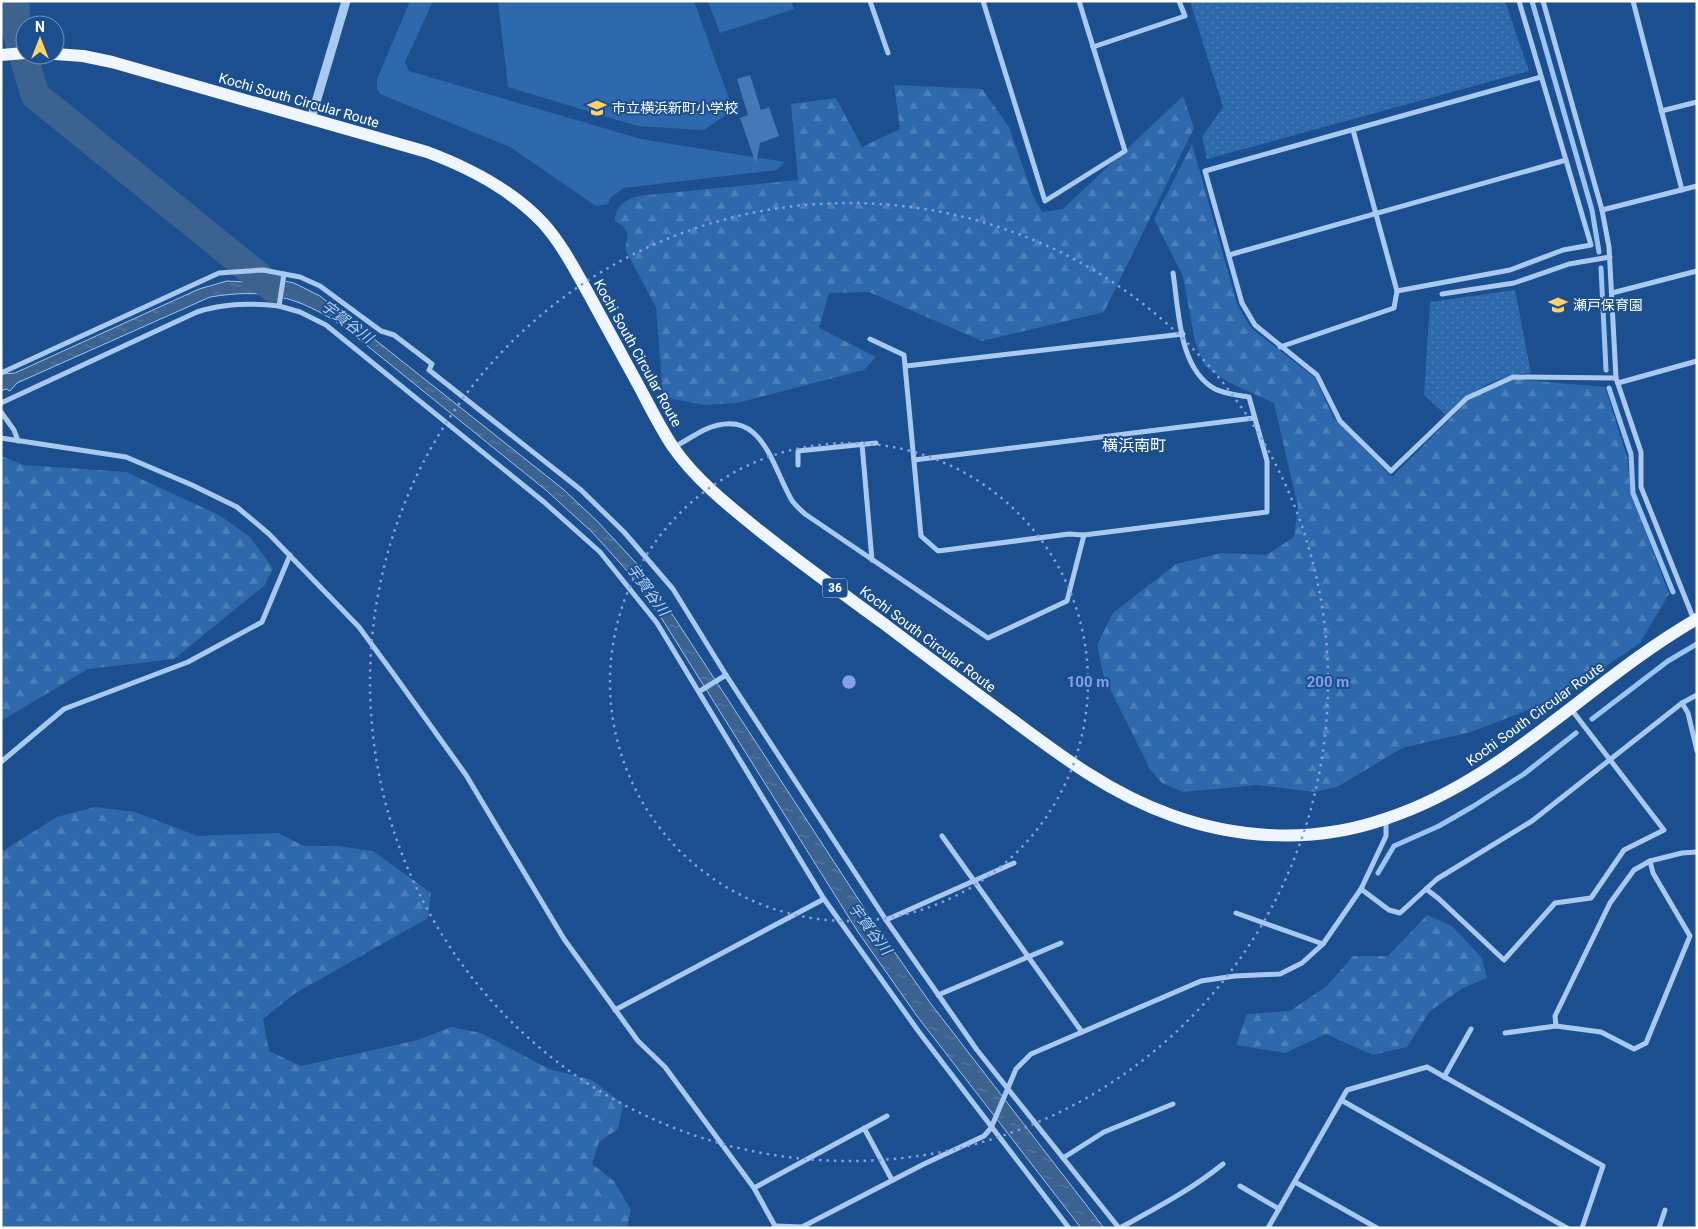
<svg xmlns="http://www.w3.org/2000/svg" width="1698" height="1229" font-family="Roboto,'Noto Sans JP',sans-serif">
  <defs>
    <pattern id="forest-firs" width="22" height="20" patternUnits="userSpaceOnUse" patternTransform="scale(1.25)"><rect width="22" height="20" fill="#2e69ad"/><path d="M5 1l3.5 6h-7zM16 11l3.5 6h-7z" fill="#4d80b9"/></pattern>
    <pattern id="park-dots" width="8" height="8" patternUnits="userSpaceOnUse" patternTransform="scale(1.25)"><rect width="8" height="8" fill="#2e69ad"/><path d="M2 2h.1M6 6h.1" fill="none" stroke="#4d80b9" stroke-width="1.8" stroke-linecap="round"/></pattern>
    <pattern id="water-ripples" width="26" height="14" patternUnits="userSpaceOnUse" patternTransform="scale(1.25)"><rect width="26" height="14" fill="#3c6290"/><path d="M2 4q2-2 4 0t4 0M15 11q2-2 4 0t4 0" fill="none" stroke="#597aa1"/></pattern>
  </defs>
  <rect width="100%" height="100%" fill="#1b4f8f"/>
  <g fill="#2e69ad">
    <polygon points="410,1 433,1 405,62 409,71 641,139 785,162 777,170 624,188 610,198 608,204 596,206 510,147 380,94 377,88 377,79"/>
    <polygon points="498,1 694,1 733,110 704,130 637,126 508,87"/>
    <polygon points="708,1 791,1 794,9 720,33"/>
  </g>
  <g fill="url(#forest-firs)">
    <path d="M894,85L982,89L1009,127L1033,196L1042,212L1063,209L1183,96L1194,128L1104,312L982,341L869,292L829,293L819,328L876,357L864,370L737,403L704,405L663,397L656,307L625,249L628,234L623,226L615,221C615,206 625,200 638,196L798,180L791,104L836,98L862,147L900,129Z"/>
    <polygon points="1192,144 1237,304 1251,328 1315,378 1333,417 1392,477 1469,400 1514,379 1605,387 1627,457 1631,493 1669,594 1640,643 1559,698 1471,732 1402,748 1337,787 1314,792 1257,785 1183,792 1162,783 1150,769 1104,677 1097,645 1113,613 1176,564 1222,553 1266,555 1294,537 1298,507 1274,403 1228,382 1205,366 1195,342 1183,276 1154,219"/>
    <polygon points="1,456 24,465 126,472 219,515 250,537 273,568 265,585 174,659 88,669 1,721"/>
    <polygon points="95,807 135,812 197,836 278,833 304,846 338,846 373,851 431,893 428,918 294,994 263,1019 269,1051 301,1066 418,1040 451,1027 481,1033 549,1069 592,1080 623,1104 618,1129 599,1142 592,1164 614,1181 631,1210 627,1228 1,1228 1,852 57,817"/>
    <polygon points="1427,915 1452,926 1482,958 1487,978 1463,988 1430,1011 1407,1047 1373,1055 1326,1034 1285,1053 1236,1045 1247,1014 1290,1011 1327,986 1353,956 1388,956"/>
  </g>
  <g fill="url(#park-dots)">
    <polygon points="1190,1 1505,1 1529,71 1207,159 1202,137 1223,107"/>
    <path d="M1515,290L1531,373C1498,374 1469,392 1446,415L1424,395L1430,302Z"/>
  </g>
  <path fill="url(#water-ripples)" stroke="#9cc4f0" d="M246,274H267L269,278L294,283L320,296L563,489L597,521L638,565L674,617L872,920L931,1004L1104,1228H1081L917,1016L858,932L662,619L629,573L592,532L547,491L344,327C298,296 265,288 210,297L17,383L10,391L6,389L1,391V374L15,373L199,289L227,281L247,282Z"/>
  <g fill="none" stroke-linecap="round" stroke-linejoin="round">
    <g stroke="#9cc4f0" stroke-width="5">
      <polyline points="1532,1 1592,210 1599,252"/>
      <polyline points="1601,268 1606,370"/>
      <polyline points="1609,388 1631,454 1633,493 1673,592"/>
      <polyline points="1592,719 1668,661 1697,644"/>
      <polyline points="1378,873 1394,846 1439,826 1472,807 1524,774 1576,733"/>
    </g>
    <polyline stroke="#3c6290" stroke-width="29" points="15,1 16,30 35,95 273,288"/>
  </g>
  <polygon fill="#4478b7" points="750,75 761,110 769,107 779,136 760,143 756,164 740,118 748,115 737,79"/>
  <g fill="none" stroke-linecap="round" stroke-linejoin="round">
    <g stroke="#a9c9ee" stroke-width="5">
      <polyline points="870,1 888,53"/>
      <polyline points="983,1 1045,201 1125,151 1079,1"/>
      <polyline points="1543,1 1602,210 1609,247 1616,378 1641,452 1641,487 1694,620"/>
      <polyline points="1633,1 1682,190"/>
      <polyline points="1093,47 1185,16 1179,1"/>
      <polyline points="1541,77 1205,171 1242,303 1255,325 1317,375 1340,421 1391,471 1467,398 1513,377 1616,378"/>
      <polyline points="1661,111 1697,102"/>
      <polyline points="1353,130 1397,291 1510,270 1563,250 1591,245 1519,1"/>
      <polyline points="1602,210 1697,186"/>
      <polyline points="1229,255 1566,160"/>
      <polyline points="1612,293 1697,271"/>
      <polyline points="1442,294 1514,283 1569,264 1610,257"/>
      <polyline points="279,306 300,312 326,325 544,502 600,552 657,623 824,899 919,1032 1069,1228"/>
      <path d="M870,339L904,355L921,536L938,551L1069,534L1084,535L1267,512V461L1249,397C1237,395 1225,394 1215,389C1178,368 1179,310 1173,273"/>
      <polyline points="1280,347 1394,308 1397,291"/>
      <polyline points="906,366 1183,334"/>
      <polyline points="1,373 219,273 263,270 284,274"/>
      <polyline points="1618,383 1697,361"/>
      <path d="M1,403L197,312C225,303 250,303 279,306L284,274L300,277L320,286L381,331L394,335L432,364L429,370L581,490L624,532L673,589L726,675"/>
      <polyline points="1,412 14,430 18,441"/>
      <polyline points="1,438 126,457 192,485 237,507 269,534 359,627 395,676 466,775 564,939 638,1041 665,1067 754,1188 775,1226"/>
      <polyline points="862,444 872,560"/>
      <path d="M674,447C684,442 694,435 704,430C760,405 770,460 790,497C793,504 800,509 805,514L988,638L1067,601L1084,535"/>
      <polyline points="914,460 1254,418"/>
      <polyline points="798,465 798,451 876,443"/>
      <polyline points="700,691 726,675 886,920 977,1050 1119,1228"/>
      <polyline points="1682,703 1688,713 1697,751"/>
      <polyline points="1,762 64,709 188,662 262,622 290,555"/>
      <polyline points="942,836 1082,1032"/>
      <polyline points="1361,889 1389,910 1400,913 1437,879 1532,821 1682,703 1697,695"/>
      <polyline points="1426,889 1438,898 1504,960 1555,903 1591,898 1624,850 1664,830 1571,709"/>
      <polyline points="1236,913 1323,944"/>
      <polyline points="886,920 1014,863"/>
      <polyline points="938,995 1061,943"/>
      <polyline points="615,1010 824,899"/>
      <polyline points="1556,1026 1555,1016 1610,903 1634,870 1650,861 1682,853 1697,852"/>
      <polyline points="1505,1033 1556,1026 1601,1032 1634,1049 1646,1043 1690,936 1653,873 1650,861"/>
      <polyline points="1444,1077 1471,1029"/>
      <polyline points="1341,1100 1567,1228"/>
      <polyline points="864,1128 892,1180"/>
      <polyline points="1063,1158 1104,1132 1173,1104"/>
      <polyline points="1295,1182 1377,1228"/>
      <polyline points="1240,1186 1279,1209"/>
      <polyline points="754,1188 887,1116"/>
      <polyline points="775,1226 802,1227 924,1164 984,1136 991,1128 1016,1069 1031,1054 1201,981 1235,976 1280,974 1302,963 1323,944 1361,889 1386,836 1386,820"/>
      <path d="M1120,1228C1156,1208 1191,1190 1223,1164"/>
      <polyline points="1268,1228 1347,1090 1427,1067 1603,1166 1582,1228"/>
      <polyline points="1659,1228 1665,1210"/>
    </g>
    <polyline stroke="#a9c9ee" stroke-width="9" points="311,119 346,1"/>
    <g stroke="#f0f6ff" stroke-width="12">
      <path d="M55,54L83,56L112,62L427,152C470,168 511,189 543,223C561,243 574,268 587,291C605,324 623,357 641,390C651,409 661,429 673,447C696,480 729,506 760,531C800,563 842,593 883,623C924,654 965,685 1006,715C1058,754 1109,793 1171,815C1240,840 1316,843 1385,819C1505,780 1589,681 1697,619"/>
      <polyline points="1,55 25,53"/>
    </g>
  </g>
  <g fill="none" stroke="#839eea" stroke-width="2.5" stroke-dasharray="2.5 5">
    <circle cx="849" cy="682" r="239"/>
    <circle cx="849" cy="682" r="479"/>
  </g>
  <defs>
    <g id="school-bare" transform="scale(1.5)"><path d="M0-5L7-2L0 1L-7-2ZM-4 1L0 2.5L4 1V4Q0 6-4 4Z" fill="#ffd166" stroke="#1b4f8f" stroke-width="2.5" paint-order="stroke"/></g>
  </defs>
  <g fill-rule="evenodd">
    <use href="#school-bare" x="597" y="108"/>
    <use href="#school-bare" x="1558" y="305"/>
  </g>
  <g text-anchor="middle" stroke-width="4" stroke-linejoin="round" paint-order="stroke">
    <rect fill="#1b4f8f" stroke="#bbcadd" stroke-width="1" x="822.5" y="578.5" width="25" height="19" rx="4"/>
    <g font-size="12" font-weight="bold" fill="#fff">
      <text x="835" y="592">36</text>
    </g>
    <g font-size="14" fill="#fff" stroke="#1b4f8f">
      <text transform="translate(299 100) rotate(16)" y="5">Kochi South Circular Route</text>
      <text transform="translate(638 353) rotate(61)" y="5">Kochi South Circular Route</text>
      <text transform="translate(928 639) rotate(37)" y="5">Kochi South Circular Route</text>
      <text transform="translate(1535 714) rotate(-36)" y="5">Kochi South Circular Route</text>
    </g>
    <g font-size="14" fill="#fff" stroke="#1b4f8f" text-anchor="start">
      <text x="612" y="113">市立横浜新町小学校</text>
      <text x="1573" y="310">瀬戸保育園</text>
    </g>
    <g font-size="15" font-style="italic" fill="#b5d3f5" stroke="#1b4f8f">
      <text transform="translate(347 322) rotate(37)" y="5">宇賀谷川</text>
      <text transform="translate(648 590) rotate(54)" y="5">宇賀谷川</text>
      <text transform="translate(870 929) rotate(53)" y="5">宇賀谷川</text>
    </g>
    <g font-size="16" fill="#fff" stroke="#1b4f8f">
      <text x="1134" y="451">横浜南町</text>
    </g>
  </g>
  <circle cx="849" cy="682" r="8" fill="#839eea" stroke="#1b4f8f" stroke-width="2.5"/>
  <g font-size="15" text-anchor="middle" font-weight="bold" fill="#839eea" stroke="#1b4f8f" stroke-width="4" stroke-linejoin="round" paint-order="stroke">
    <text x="1088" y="687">100 m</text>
    <text x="1328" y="687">200 m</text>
  </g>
  <rect width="1698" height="1229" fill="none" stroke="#ffffff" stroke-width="5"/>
  <g transform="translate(40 40)"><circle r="24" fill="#1b4f8f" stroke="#7695bc"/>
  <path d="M0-4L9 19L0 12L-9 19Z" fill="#ffd166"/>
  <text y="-8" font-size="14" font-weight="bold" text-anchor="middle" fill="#ffffff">N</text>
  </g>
</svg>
